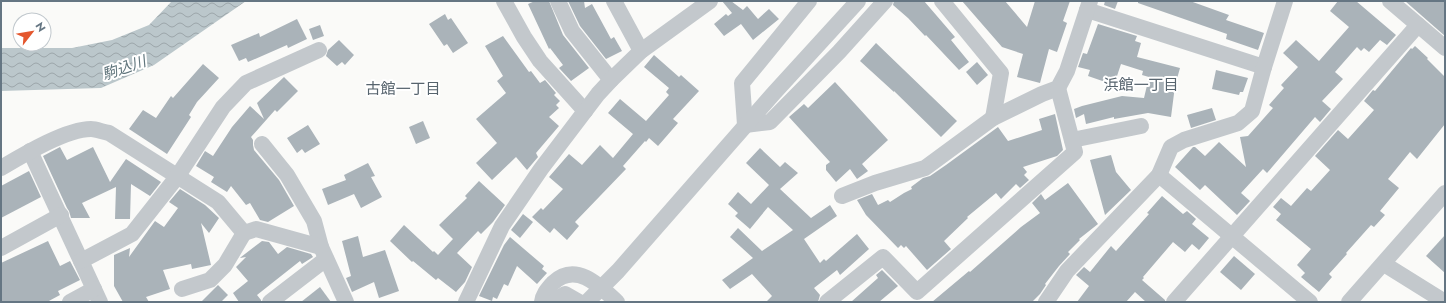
<svg xmlns="http://www.w3.org/2000/svg" width="1446" height="303" font-family="Jost,'Noto Sans JP',sans-serif">
  <defs>
    <pattern id="water-waves" width="16" height="10" patternUnits="userSpaceOnUse"><rect width="16" height="10" fill="#bbc7cb"/><path d="M0 5q4-4 8 0t8 0" fill="none" stroke="#9ca6aa"/></pattern>
  </defs>
  <rect width="100%" height="100%" fill="#fafaf8"/>
  <polygon fill="url(#water-waves)" points="172,1 246,1 154,65 101,88 1,91 1,48 72,48 112,40 149,25"/>
  <g fill="#aab3b9">
    <polygon points="535,1 549,1 563,35 589,68 571,81 559,68 563,65 550,48 549,49 528,4"/>
    <polygon points="568,1 584,1 585,8 592,4 611,39 614,37 622,51 606,59 580,26"/>
    <polygon points="722,1 731,1 743,10 747,6 758,19 769,9 779,19 753,40 741,24 724,36 714,24 726,14 728,16 732,13"/>
    <polygon points="894,1 924,1 955,37 951,40 969,62 959,70 926,35 925,36 908,18 893,5"/>
    <polygon points="962,1 1005,1 1027,27 1035,1 1070,1 1063,21 1067,23 1057,52 1049,49 1040,83 1017,77 1023,54 1002,47"/>
    <polygon points="1105,1 1118,1 1115,9 1104,5"/>
    <polygon points="1138,1 1190,1 1229,15 1226,20 1264,33 1258,50 1226,39 1227,34 1138,3"/>
    <polygon points="1338,1 1356,1 1396,35 1387,45 1380,40 1369,52 1364,48 1361,51 1357,47 1335,72 1343,79 1322,101 1331,109 1320,122 1315,117 1267,173 1263,169 1241,193 1250,201 1237,215 1205,185 1200,190 1175,167 1193,147 1195,147 1205,156 1219,142 1246,167 1240,137 1248,136 1273,108 1269,105 1284,88 1281,85 1298,67 1283,53 1296,40 1319,61 1349,27 1330,11"/>
    <polygon points="1405,1 1445,1 1445,36"/>
    <polygon points="445,14 448,20 451,18 468,43 453,53 447,44 444,46 429,24"/>
    <polygon points="297,19 307,39 288,48 287,45 248,62 246,58 239,61 231,45 259,33 260,37"/>
    <polygon points="1098,24 1137,36 1135,41 1141,43 1137,57 1180,68 1175,86 1171,117 1148,113 1114,119 1114,117 1086,124 1084,114 1076,118 1074,109 1082,106 1122,96 1144,98 1149,77 1142,75 1143,71 1121,64 1114,85 1088,76 1090,70 1078,67 1083,53 1087,54"/>
    <polygon points="320,25 324,36 313,40 309,29"/>
    <polygon points="503,36 529,72 531,71 540,83 545,80 556,93 554,95 560,101 556,105 559,108 549,117 559,126 536,153 538,157 527,170 516,157 492,180 476,163 497,143 476,119 506,93 497,81 503,76 485,46"/>
    <polygon points="339,40 354,55 345,65 342,62 337,66 326,56 328,50"/>
    <polygon points="876,43 957,121 941,137 894,91 894,92 860,61"/>
    <polygon points="1415,46 1428,58 1427,59 1445,77 1445,124 1417,159 1410,152 1388,179 1399,188 1380,211 1385,215 1374,227 1371,225 1346,253 1347,254 1329,274 1332,277 1319,292 1301,277 1305,273 1297,265 1311,249 1276,220 1281,214 1273,207 1281,198 1291,206 1307,188 1311,191 1330,170 1315,156 1338,130 1348,139 1374,110 1364,101 1373,90 1375,91 1411,48 1412,49"/>
    <polygon points="654,55 679,77 681,75 699,91 673,119 678,123 658,146 649,138 646,142 645,141 623,166 626,169 575,222 579,226 567,240 554,228 550,233 532,217 541,208 543,210 563,189 549,177 569,154 582,165 600,145 613,158 633,134 608,113 620,99 646,121 669,95 666,92 669,88 644,67"/>
    <polygon points="977,62 988,75 977,85 966,72"/>
    <polygon points="203,64 219,78 197,102 189,115 191,117 167,154 129,129 143,110 156,118 171,96 173,98"/>
    <polygon points="1216,70 1248,78 1243,92 1240,92 1239,95 1212,89"/>
    <polygon points="284,77 298,91 277,112 275,110 251,137 253,140 253,145 254,150 279,180 294,206 268,222 260,220 250,203 246,205 231,186 227,192 211,182 214,177 196,166 205,151 213,156 232,127 250,106 264,119 257,103"/>
    <polygon points="835,82 888,140 862,164 868,171 857,179 850,169 836,182 826,170 826,165 830,162 789,117 804,104 808,108"/>
    <polygon points="1212,108 1216,120 1191,128 1187,115"/>
    <polygon points="1055,114 1063,150 1057,156 1023,167 1027,172 1024,175 1029,180 1020,188 1016,184 1001,199 996,193 967,217 968,218 944,241 951,249 927,270 906,246 904,248 901,245 898,248 866,215 857,200 872,194 878,205 888,200 890,202 904,193 912,189 911,187 923,178 930,176 946,165 998,127 1008,141 1042,130 1039,119"/>
    <polygon points="423,121 430,138 416,144 409,127"/>
    <polygon points="308,125 320,144 305,153 302,149 297,153 287,138"/>
    <polygon points="60,147 67,160 93,147 110,182 126,159 161,182 150,196 131,184 130,219 115,219 116,187 82,203 90,218 71,218 69,211 67,208 43,156"/>
    <polygon points="760,148 780,167 785,162 798,173 780,189 811,218 830,205 837,216 804,239 820,263 824,259 826,261 857,234 869,249 840,275 837,270 814,288 820,295 818,302 766,302 772,296 752,274 730,289 722,280 753,258 730,237 738,228 762,251 793,230 768,207 750,229 735,216 738,213 728,204 738,192 751,204 769,185 746,163"/>
    <polygon points="1111,155 1116,172 1131,190 1105,215 1090,160"/>
    <polygon points="368,163 375,176 371,177 382,197 361,208 354,194 328,205 322,189 346,180 344,175"/>
    <polygon points="29,171 41,197 1,218 1,186"/>
    <polygon points="479,181 505,205 493,222 481,234 478,231 457,253 472,267 465,282 456,292 438,278 436,280 413,261 412,262 390,241 404,225 433,252 434,251 438,255 453,239 439,225 467,198 465,196"/>
    <polygon points="1068,183 1098,224 1079,239 1080,240 1068,252 1070,254 1059,266 1045,284 1046,285 1040,294 1032,302 932,302 969,271 970,272 1021,227 1040,213 1032,203 1041,194 1045,200"/>
    <polygon points="180,189 205,205 219,218 209,233 201,223 211,265 192,269 191,264 163,270 170,289 146,297 149,302 123,302 114,286 114,255 130,248 129,257 155,221 164,227 178,208 169,202"/>
    <polygon points="1162,196 1183,214 1187,211 1196,219 1192,224 1209,238 1199,250 1192,244 1185,252 1173,242 1143,277 1144,278 1142,280 1165,300 1165,302 1146,302 1135,292 1126,302 1077,302 1089,286 1076,275 1084,267 1090,272 1111,246 1116,251 1149,214 1147,213"/>
    <polygon points="523,214 533,222 520,238 511,230"/>
    <polygon points="1445,235 1445,273 1426,256"/>
    <polygon points="358,236 363,257 385,250 399,291 379,298 374,282 352,292 346,278 351,276 342,241"/>
    <polygon points="510,237 544,266 542,269 547,273 537,284 517,266 508,286 504,284 497,299 493,297 492,301 479,296 504,245"/>
    <polygon points="48,241 60,266 70,261 80,280 58,291 60,295 47,302 1,302 1,263"/>
    <polygon points="262,241 269,242 278,254 287,247 311,254 313,257 302,264 300,261 257,295 261,300 261,302 239,302 233,293 248,281 236,267 246,257 240,258 241,257"/>
    <polygon points="1234,256 1255,274 1241,290 1220,272"/>
    <polygon points="882,270 898,286 879,302 851,302 878,278 876,275"/>
    <polygon points="218,285 228,295 221,302 201,302"/>
    <polygon points="320,287 331,302 301,302"/>
  </g>
  <g fill="none" stroke-linecap="round" stroke-linejoin="round">
    <g stroke="#c3c8cc" stroke-width="16">
      <polyline points="504,1 524,37 540,61 585,111"/>
      <polyline points="558,1 572,31 611,80"/>
      <polyline points="614,1 641,51"/>
      <polyline points="809,1 742,83 745,125 770,122 839,52 885,1"/>
      <polyline points="942,1 1001,73 993,118"/>
      <polyline points="1390,1 1445,48"/>
      <polyline points="1087,10 1264,67"/>
      <polyline points="1072,140 1141,126"/>
      <polyline points="262,144 287,175 314,221 321,247 346,302"/>
      <polyline points="30,151 100,302"/>
      <path d="M1,168C23,155 66,129 91,129C96,129 103,132 109,133L218,202L244,233L225,265L210,280L182,289"/>
      <polyline points="1159,175 1310,302"/>
      <polyline points="842,196 875,183 925,168 993,118 1042,94 1058,88 1067,71 1090,1"/>
      <polyline points="244,233 256,229 321,247"/>
      <polyline points="1,248 61,215"/>
      <polyline points="81,261 132,234 177,177 223,107 246,83 319,50"/>
      <polyline points="1384,264 1445,302"/>
      <polyline points="70,302 94,289"/>
      <polyline points="270,302 326,259"/>
      <polyline points="466,302 502,226 541,169 598,94 611,80 641,51 710,1"/>
      <path d="M542,302C543,294 548,289 553,283C576,261 600,286 617,302"/>
      <polyline points="554,302 565,294 579,302"/>
      <polyline points="587,302 618,271 774,93 858,1"/>
      <polyline points="827,302 883,257 917,292 1075,152 1058,88"/>
      <polyline points="1046,302 1067,271 1159,175 1171,147 1184,140 1238,123 1252,111 1264,67 1285,1"/>
      <polyline points="1174,302 1418,25"/>
      <polyline points="1349,302 1445,193"/>
    </g>
  </g>
  <g text-anchor="middle" stroke-width="4" stroke-linejoin="round" paint-order="stroke">
    <g font-size="15" font-style="italic" fill="#60757c" stroke="#fff">
      <text transform="translate(124 68) rotate(-19)" y="5">駒込川</text>
    </g>
    <g font-size="15" fill="#57646e" stroke="#fff">
      <text x="1141" y="90">浜館一丁目</text>
      <text x="403" y="94">古館一丁目</text>
    </g>
  </g>
  <rect width="1446" height="303" fill="none" stroke="#657683" stroke-width="4"/>
  <g transform="translate(32 32) rotate(59)"><circle r="19" fill="#ffffff" stroke="#c1c8cd"/>
  <path d="M0-3L7 15L0 10L-7 15Z" fill="#e4572e"/>
  <text y="-6" font-size="11" font-weight="bold" text-anchor="middle" fill="#657683">N</text>
  </g>
</svg>
